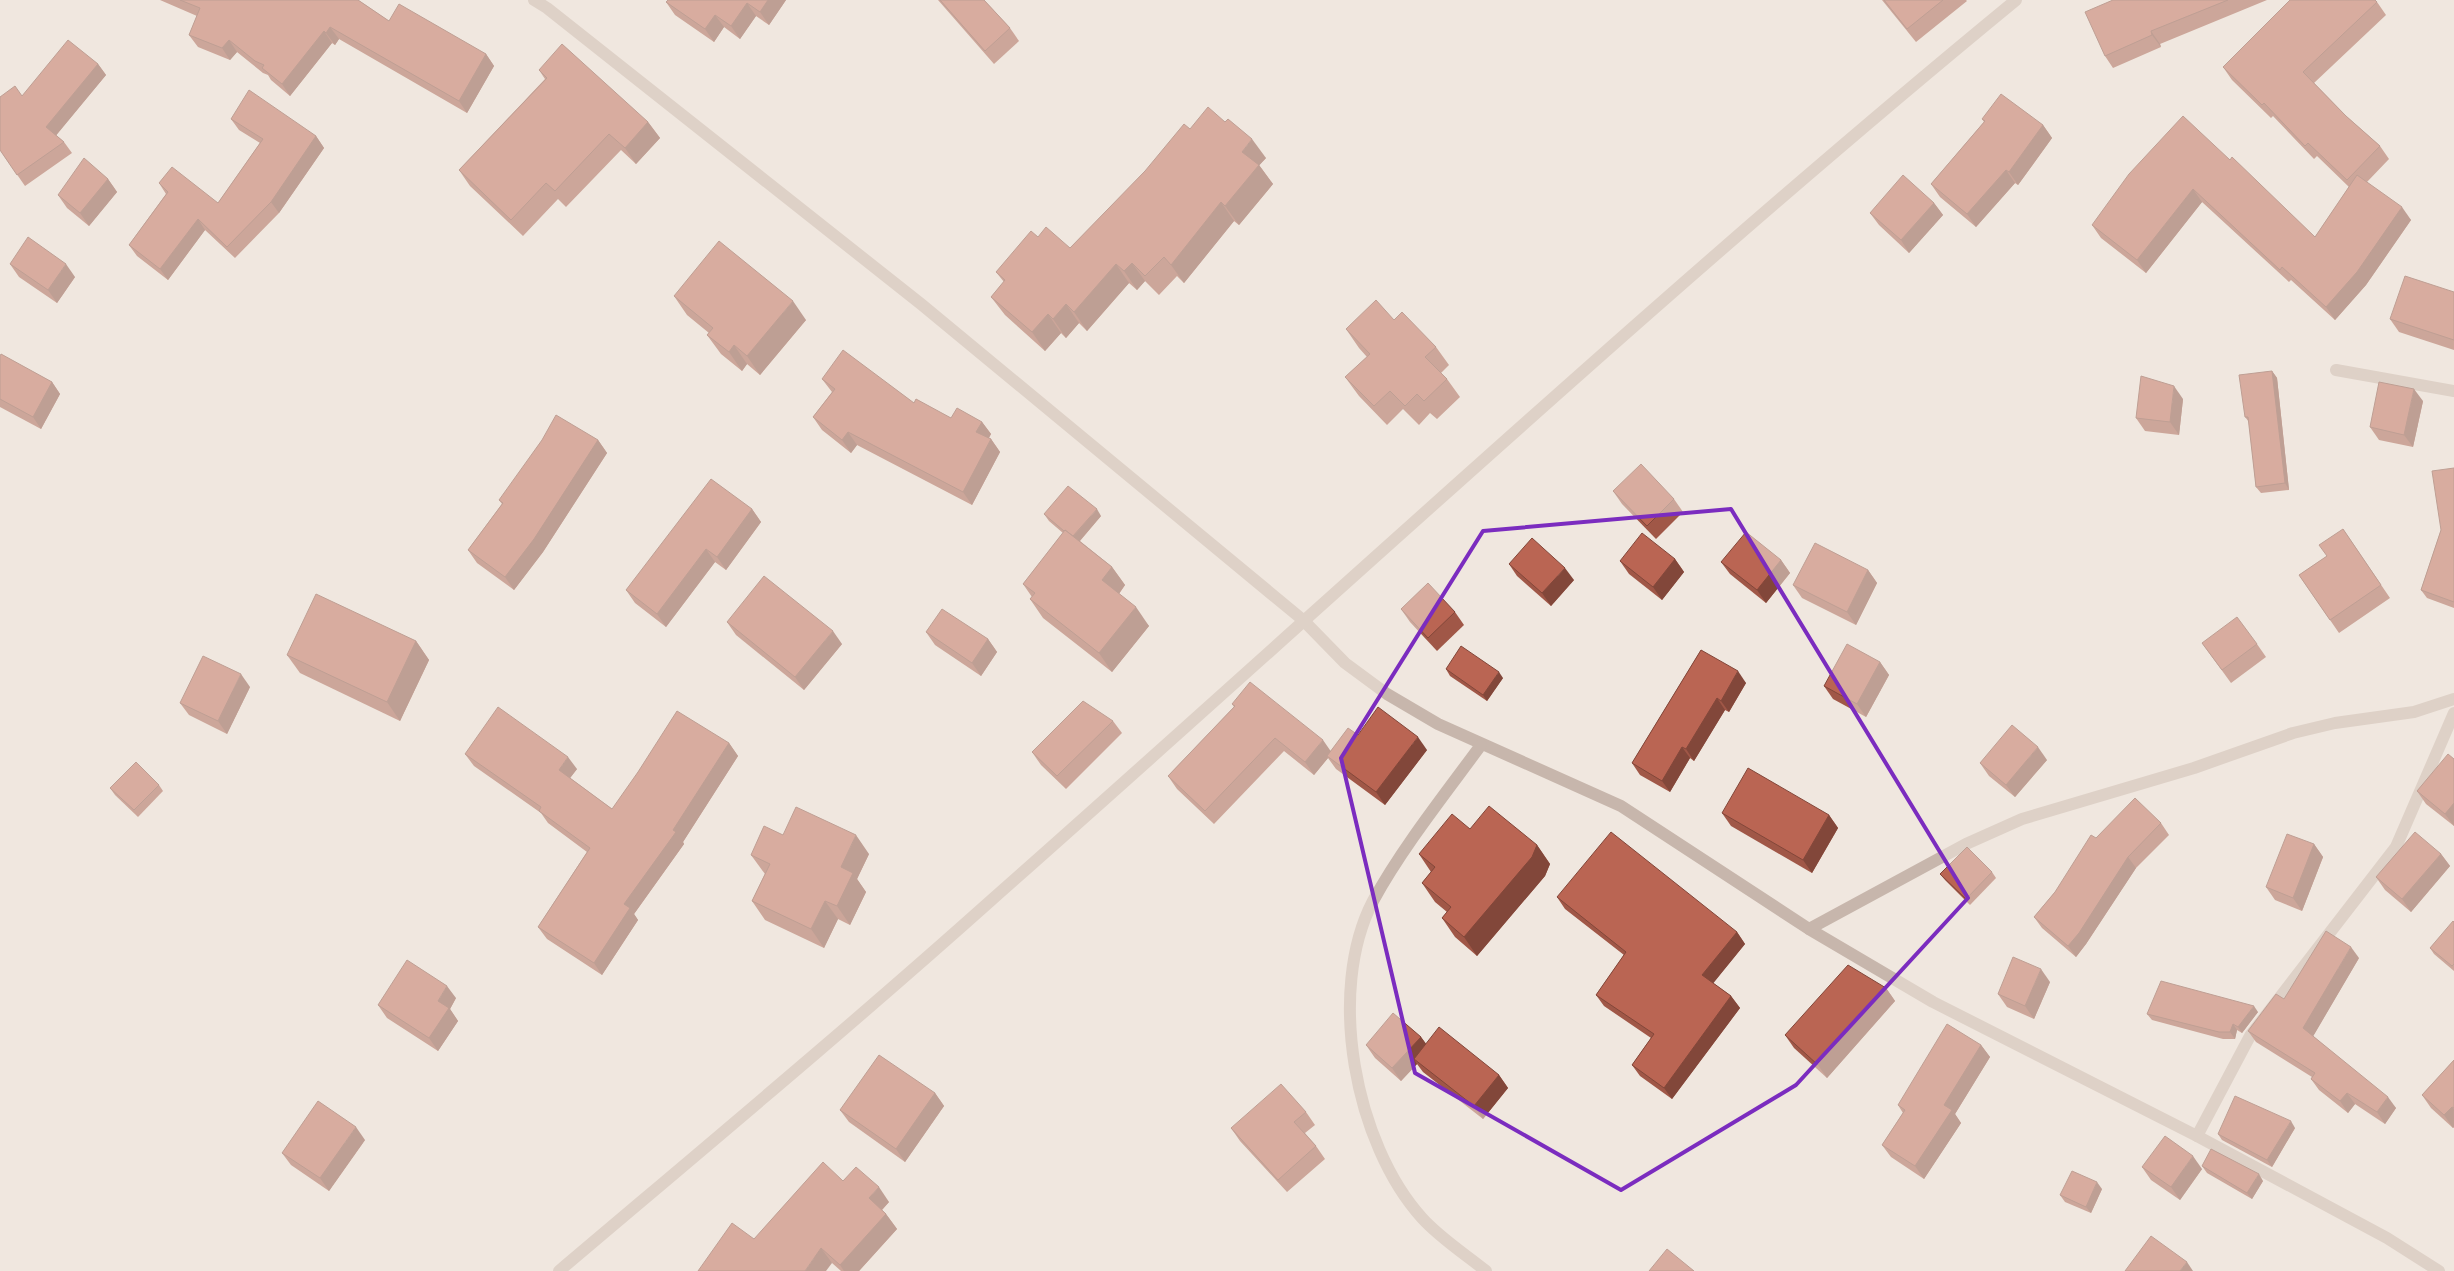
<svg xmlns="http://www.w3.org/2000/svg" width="2454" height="1271" font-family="Mulish,sans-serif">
  <rect width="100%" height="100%" fill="#f0e7df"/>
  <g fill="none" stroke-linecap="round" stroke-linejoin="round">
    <g stroke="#c7b6ac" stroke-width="12">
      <polyline points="534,0 547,8 921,304 1303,620 1345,663 1387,694 1438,724 1621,806 1809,929 1933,1002 2197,1136 2387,1238 2439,1271"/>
      <polyline points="2336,370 2454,391"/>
      <path d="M1481,745C1445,794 1402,848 1373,901C1326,991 1355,1144 1422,1218C1440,1238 1465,1254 1486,1271"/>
      <polyline points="1809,929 1966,844 2022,819 2194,768 2293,733 2335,723 2414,712 2454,699"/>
      <polyline points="2197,1136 2250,1036 2396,847 2454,713"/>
      <path d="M559,1271C703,1149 847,1029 987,904C1329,602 1663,290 2016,0"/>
    </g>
  </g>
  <g fill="#a05747">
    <polygon points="160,0 358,0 389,21 486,54 494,66 467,113 339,39 335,45 332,43 290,96 271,80 268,75 263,73 237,52 230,60 198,47 189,35 197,16"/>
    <polygon points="786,0 769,25 756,16 740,39 724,27 714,42 675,15 666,2"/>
    <polygon points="938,0 984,0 1010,28 1019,41 994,64"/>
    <polygon points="1882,0 1966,0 1967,1 1916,42"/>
    <polygon points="2113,0 2267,0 2160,44 2161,47 2113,68 2105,56"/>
    <polygon points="2377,2 2386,15 2314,83 2346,116 2380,146 2389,159 2367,182 2411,220 2366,285 2335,320 2291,280 2289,282 2202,202 2146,273 2101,238 2092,225 2230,160 2315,237 2349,187 2317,156 2314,159 2273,116 2271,118 2232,80 2223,67"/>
    <polygon points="98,64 106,75 56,135 64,142 72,153 25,186 0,150 22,96"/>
    <polygon points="539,70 648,122 660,138 636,164 621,150 566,207 558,199 523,236 470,186 459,170 545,79"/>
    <polygon points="231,119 316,136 324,148 279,213 235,258 205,230 168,280 137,256 129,245 166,194 159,183 218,203 260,143 239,130"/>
    <polygon points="1982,119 2043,125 2052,138 2018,185 2015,183 1976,227 1940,197 1931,184 1984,122"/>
    <polygon points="1190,129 1266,158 1259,165 1273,184 1239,225 1234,221 1184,283 1177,276 1159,295 1145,281 1137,290 1129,283 1087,331 1079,323 1066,338 1061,333 1045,351 1005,315 991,297 1004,282 996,272 1038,237 1070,248"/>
    <polygon points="108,179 117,192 89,226 67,208 58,195"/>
    <polygon points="1934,203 1943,215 1909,253 1879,225 1870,213"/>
    <polygon points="10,264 75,277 57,303 19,277"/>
    <polygon points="2454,292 2454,350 2399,332 2390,319"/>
    <polygon points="674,296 806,320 760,375 747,364 742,371 721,354 707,335 709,333 687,315"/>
    <polygon points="1394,320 1436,347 1449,365 1441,373 1447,379 1460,397 1437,419 1430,413 1419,425 1403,409 1387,425 1359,396 1345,377 1367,357 1359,348 1346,329"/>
    <polygon points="0,356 52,382 60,394 41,429 0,407"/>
    <polygon points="2272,371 2277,378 2289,490 2261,493 2256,487 2249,422 2245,417"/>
    <polygon points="822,379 914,403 951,418 982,422 991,434 989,438 991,439 1000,452 972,505 857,445 851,453 822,430 813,417 832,392"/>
    <polygon points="2183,399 2179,435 2145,431 2136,418"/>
    <polygon points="2423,401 2413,447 2379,440 2370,427"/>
    <polygon points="598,440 607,453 543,552 514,590 477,563 468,550 502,504 499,500"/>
    <polygon points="2454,468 2454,608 2427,598 2421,590 2441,530"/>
    <polygon points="1613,491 1674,499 1683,512 1656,539 1622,504"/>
    <polygon points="752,509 761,522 726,570 715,562 666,627 635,603 626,590"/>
    <polygon points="1044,514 1101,516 1080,541 1112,567 1125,585 1119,594 1149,626 1112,672 1043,618 1030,599 1032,597 1023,584 1063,533 1049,521"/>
    <polygon points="2343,529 2390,598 2339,633 2299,575 2326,557"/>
    <polygon points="1675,559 1684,572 1662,600 1629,574 1620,561"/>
    <polygon points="1781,560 1790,573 1766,603 1730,574 1721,562"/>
    <polygon points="1509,564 1574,580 1551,606 1517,576"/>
    <polygon points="1868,570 1877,583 1856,625 1802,598 1793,585"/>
    <polygon points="1401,609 1455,612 1464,625 1437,651 1410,622"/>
    <polygon points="727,622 842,644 804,690 736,635"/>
    <polygon points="926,632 988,639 997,652 981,676 935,645"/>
    <polygon points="416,641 429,660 400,721 300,673 287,655"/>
    <polygon points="2202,643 2257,644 2266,657 2231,683"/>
    <polygon points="1701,650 1746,683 1729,712 1725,710 1694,761 1690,758 1670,792 1640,775 1632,763"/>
    <polygon points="1880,662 1889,675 1866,717 1833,699 1824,686"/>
    <polygon points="1446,669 1503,678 1487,701 1450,676"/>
    <polygon points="250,687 227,734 189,715 180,703"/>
    <polygon points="1232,704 1331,751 1358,735 1427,750 1385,805 1336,769 1328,758 1314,775 1284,751 1214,824 1177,789 1168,776 1234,707"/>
    <polygon points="1113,721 1122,733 1066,789 1041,765 1032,752"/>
    <polygon points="729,743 738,756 683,842 684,844 634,914 638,920 602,975 547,939 538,927 587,852 548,823 541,813 474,766 465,754 577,769 570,778 612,809"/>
    <polygon points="2454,759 2454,826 2426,804 2417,791"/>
    <polygon points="2047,760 2015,797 1989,776 1980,763"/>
    <polygon points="159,785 163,791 138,817 115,795 110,788"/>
    <polygon points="1722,813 1829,815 1838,828 1812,873 1731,826"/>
    <polygon points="2161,823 2169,835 2136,868 2086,944 2076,957 2042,928 2034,917 2055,892 2096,838"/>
    <polygon points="1470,829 1537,845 1550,864 1545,876 1477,956 1455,937 1442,918 1447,912 1435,902 1422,883 1431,872 1419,854"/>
    <polygon points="783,835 869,854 857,879 866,892 850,925 838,919 824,948 765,920 752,901 765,874 751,855"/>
    <polygon points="2314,844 2323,857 2302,911 2275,900 2266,887"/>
    <polygon points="2441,854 2450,866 2411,912 2385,890 2376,877"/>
    <polygon points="1992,872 1996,878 1970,905 1945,880 1940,874"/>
    <polygon points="1557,897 1737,932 1745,944 1713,983 1731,996 1740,1008 1672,1099 1640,1076 1632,1065 1651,1038 1604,1006 1596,995 1624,955 1565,909"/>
    <polygon points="2454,922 2454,971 2434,954 2430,948"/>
    <polygon points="2359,958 2313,1036 2396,1108 2385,1124 2355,1104 2348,1113 2319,1090 2311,1079 2312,1077 2256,1042 2248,1031 2284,999"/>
    <polygon points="2050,982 2034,1019 2007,1007 1998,994"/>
    <polygon points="1886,988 1895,1001 1827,1078 1794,1048 1785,1035"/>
    <polygon points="456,998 450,1009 458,1021 438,1051 387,1018 378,1005"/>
    <polygon points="2258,1012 2242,1033 2237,1030 2235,1039 2223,1039 2152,1020 2147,1014"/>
    <polygon points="1421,1037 1426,1044 1499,1075 1508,1088 1483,1119 1423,1072 1417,1064 1401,1081 1375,1058 1366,1045"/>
    <polygon points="1981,1045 1990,1057 1955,1114 1961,1123 1924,1179 1891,1157 1882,1145 1903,1113 1898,1105"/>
    <polygon points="2454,1060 2454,1127 2453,1128 2431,1108 2422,1095"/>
    <polygon points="935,1093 944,1106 905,1162 849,1122 840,1110"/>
    <polygon points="1306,1112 1315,1125 1305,1133 1316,1146 1325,1159 1287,1192 1240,1141 1231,1128"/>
    <polygon points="2295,1128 2272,1167 2222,1140 2218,1134"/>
    <polygon points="365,1140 329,1191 291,1165 282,1153"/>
    <polygon points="2202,1166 2263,1181 2252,1199 2207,1173"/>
    <polygon points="2142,1167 2202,1169 2180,1200 2151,1180"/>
    <polygon points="843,1181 889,1202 882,1210 886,1214 897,1229 859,1271 841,1271 832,1263 754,1239"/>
    <polygon points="2102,1189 2091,1213 2065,1202 2060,1195"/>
  </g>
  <g fill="#82473a">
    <polygon points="768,0 786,0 769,25 760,12"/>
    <polygon points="747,3 756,16 740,39 731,26"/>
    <polygon points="715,15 724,27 714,42 705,29"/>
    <polygon points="330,27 339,39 335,45 326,33"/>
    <polygon points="324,31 332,43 290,96 282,84"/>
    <polygon points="2151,31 2160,44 2161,47 2152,35"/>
    <polygon points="229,40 237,52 230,60 222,48"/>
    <polygon points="486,54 494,66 467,113 459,101"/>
    <polygon points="98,64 106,75 54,138 46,127"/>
    <polygon points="648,122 660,138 636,164 625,148"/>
    <polygon points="2043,125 2052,138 2018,185 2009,172"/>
    <polygon points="316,136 324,148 279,213 271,202"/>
    <polygon points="1252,139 1266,158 1255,170 1242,152"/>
    <polygon points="1259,165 1273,184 1239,225 1225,206"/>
    <polygon points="2006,170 2015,183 1976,227 1967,214"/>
    <polygon points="108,179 117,192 89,226 80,213"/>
    <polygon points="2193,189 2202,202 2146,273 2137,260"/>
    <polygon points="1221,202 1234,221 1184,283 1171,265"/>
    <polygon points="1934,203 1943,215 1909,253 1901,240"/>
    <polygon points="2402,207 2411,220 2366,285 2335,320 2326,307"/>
    <polygon points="198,219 205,230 168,280 160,269"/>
    <polygon points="1132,263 1145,281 1137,290 1124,271"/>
    <polygon points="66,264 75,277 57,303 48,290"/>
    <polygon points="1116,264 1129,283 1087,331 1074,312"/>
    <polygon points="793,301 806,320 760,375 747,356"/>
    <polygon points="1066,304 1079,323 1066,338 1053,319"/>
    <polygon points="1048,314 1061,333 1045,351 1032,332"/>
    <polygon points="734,345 747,364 742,371 729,352"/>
    <polygon points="2272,371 2277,378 2289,490 2285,483"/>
    <polygon points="52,382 60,394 41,429 33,417"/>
    <polygon points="2174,386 2183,399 2179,435 2170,422"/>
    <polygon points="2414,389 2423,401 2413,447 2404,435"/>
    <polygon points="982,422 991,434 985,444 976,432"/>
    <polygon points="848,432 857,445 851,453 842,440"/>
    <polygon points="991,439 1000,452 972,505 963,492"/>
    <polygon points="598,440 607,453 543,552 514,590 505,577"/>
    <polygon points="752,509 761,522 726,570 717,557"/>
    <polygon points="1097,509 1101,516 1077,544 1072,538"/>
    <polygon points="706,549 715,562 666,627 657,614"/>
    <polygon points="1675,559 1684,572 1662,600 1653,587"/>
    <polygon points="1781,560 1790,573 1766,603 1757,590"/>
    <polygon points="1112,567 1125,585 1115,599 1102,580"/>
    <polygon points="1565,568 1574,580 1551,606 1542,593"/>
    <polygon points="1868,570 1877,583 1856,625 1847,612"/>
    <polygon points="1136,607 1149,626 1112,672 1099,653"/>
    <polygon points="833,631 842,644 804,690 795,677"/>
    <polygon points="988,639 997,652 981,676 972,663"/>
    <polygon points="416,641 429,660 400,721 387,702"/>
    <polygon points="1880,662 1889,675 1866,717 1857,704"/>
    <polygon points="1738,671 1746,683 1729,712 1721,701"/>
    <polygon points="1499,672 1503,678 1487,701 1483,695"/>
    <polygon points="241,674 250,687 227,734 218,721"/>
    <polygon points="1717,698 1725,710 1694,761 1686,749"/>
    <polygon points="1418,737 1427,750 1385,805 1376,792"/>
    <polygon points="1323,740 1332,753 1327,756 1328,758 1314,775 1305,762"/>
    <polygon points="729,743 738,756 683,842 684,844 634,914 638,920 602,975 594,963 624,904 673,830"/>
    <polygon points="1682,747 1690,758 1670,792 1662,781"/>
    <polygon points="2038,747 2047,760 2015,797 2006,785"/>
    <polygon points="568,757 577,769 567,782 559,770"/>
    <polygon points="2454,803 2454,826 2445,814"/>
    <polygon points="1829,815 1838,828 1812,873 1803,860"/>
    <polygon points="856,835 869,854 857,879 866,892 850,925 837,906 841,867"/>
    <polygon points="2314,844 2323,857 2302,911 2293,898"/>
    <polygon points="1537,845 1550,864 1545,876 1477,956 1464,937"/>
    <polygon points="2441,854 2450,866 2411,912 2402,899"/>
    <polygon points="2128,857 2136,868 2086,944 2076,957 2068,946"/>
    <polygon points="825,901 838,919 824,948 811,929"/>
    <polygon points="1737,932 1745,944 1711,986 1702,975"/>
    <polygon points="2351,947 2359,958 2311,1040 2303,1028"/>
    <polygon points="2041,969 2050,982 2034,1019 2025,1006"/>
    <polygon points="447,986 456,998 450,1009 458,1021 438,1051 429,1038 438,1001"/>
    <polygon points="1886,988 1895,1001 1827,1078 1818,1065"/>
    <polygon points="1731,996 1740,1008 1672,1099 1664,1088"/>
    <polygon points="2254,1006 2258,1012 2242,1033 2238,1027"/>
    <polygon points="2233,1024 2237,1030 2235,1039 2230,1032"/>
    <polygon points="1421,1037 1430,1049 1414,1059 1417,1064 1401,1081 1392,1068"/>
    <polygon points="1981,1045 1990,1057 1955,1114 1961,1123 1924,1179 1915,1166 1944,1105"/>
    <polygon points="1499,1075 1508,1088 1483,1119 1474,1106"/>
    <polygon points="935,1093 944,1106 905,1162 896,1149"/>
    <polygon points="2347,1093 2355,1104 2348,1113 2340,1101"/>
    <polygon points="2388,1097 2396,1108 2385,1124 2377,1112"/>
    <polygon points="2452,1107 2454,1109 2454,1127 2453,1128 2444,1115"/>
    <polygon points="2291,1121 2295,1128 2272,1167 2267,1160"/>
    <polygon points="356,1127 365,1140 329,1191 320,1178"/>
    <polygon points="2193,1156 2202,1169 2180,1200 2171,1187"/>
    <polygon points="2259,1174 2263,1181 2252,1199 2247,1193"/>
    <polygon points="2097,1182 2102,1189 2091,1213 2086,1207"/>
    <polygon points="879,1187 889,1202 879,1213 869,1198"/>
    <polygon points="886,1214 897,1229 859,1271 844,1271 840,1265"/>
    <polygon points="821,1248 832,1263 826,1271 805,1271"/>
    <polygon points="2187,1262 2193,1271 2180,1271"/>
  </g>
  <g fill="#ba6553" stroke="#82473a">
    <polygon points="180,0 358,0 389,21 399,4 486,54 459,101 330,27 326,33 324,31 282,84 262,68 264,65 255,61 229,40 222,48 189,35 200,8"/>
    <polygon points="668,0 768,0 760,12 747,3 731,26 715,15 705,29 666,2"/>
    <polygon points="940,0 984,0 1010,28 985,51"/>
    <polygon points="1884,0 1943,0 1907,29"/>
    <polygon points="2113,0 2228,0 2151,31 2152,35 2105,56 2085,12"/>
    <polygon points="2290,0 2375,0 2377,2 2303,72 2346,116 2380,146 2347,180 2308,143 2305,146 2264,103 2262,105 2223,67"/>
    <polygon points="68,40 98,64 46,127 64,142 17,175 0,150 0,97 15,86 22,96"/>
    <polygon points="562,44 648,122 625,148 609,134 555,191 546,183 511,220 459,170 547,78 539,70"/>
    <polygon points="249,90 316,136 271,202 227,247 198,219 160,269 129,245 168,192 159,183 172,167 218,203 263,139 231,119"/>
    <polygon points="2001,94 2043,125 2009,172 2006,170 1967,214 1931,184 1985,121 1982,119"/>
    <polygon points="1208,107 1225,122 1228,119 1252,139 1242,152 1259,165 1225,206 1221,202 1171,265 1164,257 1145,276 1132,263 1124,271 1116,264 1074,312 1066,304 1053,319 1048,314 1032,332 991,297 1005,280 996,272 1031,231 1038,237 1046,227 1070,248 1145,171 1184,124 1190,129"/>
    <polygon points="2183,116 2230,160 2232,157 2315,237 2357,175 2402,207 2357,272 2326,307 2282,267 2280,270 2193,189 2137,260 2092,225 2129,174"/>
    <polygon points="84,158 108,179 80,213 58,195"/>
    <polygon points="1903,175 1934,203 1901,240 1870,213"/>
    <polygon points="28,237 66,264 48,290 10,264"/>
    <polygon points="719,241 793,301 747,356 734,345 729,352 707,335 713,328 674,296"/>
    <polygon points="2405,276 2454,292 2454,340 2390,319"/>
    <polygon points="1376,300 1394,320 1402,312 1436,347 1425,357 1447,379 1424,401 1417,394 1405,406 1390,391 1374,406 1345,377 1370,354 1346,329"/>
    <polygon points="843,350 914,403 916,399 951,418 957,408 982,422 976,432 991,439 963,492 848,432 842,440 813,417 835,389 822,379"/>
    <polygon points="1,354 52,382 33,417 0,399 0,356"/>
    <polygon points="2272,371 2285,483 2256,487 2248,417 2245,417 2239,375"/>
    <polygon points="2141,376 2174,386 2170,422 2136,418"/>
    <polygon points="2379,382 2414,389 2404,435 2370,427"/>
    <polygon points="556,415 598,440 534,539 505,577 468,550 503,503 499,500 542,440"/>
    <polygon points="1641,464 1674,499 1647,526 1613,491"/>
    <polygon points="2454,468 2454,602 2421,590 2441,530 2432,471"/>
    <polygon points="711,479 752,509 717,557 706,549 657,614 626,590"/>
    <polygon points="1068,486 1097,509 1073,536 1065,530 1064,531 1044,514"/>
    <polygon points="2343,529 2381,585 2330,620 2299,575 2327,556 2319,545"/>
    <polygon points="1065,530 1112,567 1102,580 1136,607 1099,653 1030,599 1035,593 1023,584"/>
    <polygon points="1746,532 1781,560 1757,590 1721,562"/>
    <polygon points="1642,533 1675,559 1653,587 1620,561"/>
    <polygon points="1532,538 1565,568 1542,593 1509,564"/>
    <polygon points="1815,543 1868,570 1847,612 1793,585"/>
    <polygon points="764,576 833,631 795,677 727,622"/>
    <polygon points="1428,583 1455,612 1428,638 1401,609"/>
    <polygon points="316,594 416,641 387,702 287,655"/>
    <polygon points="942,609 988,639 972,663 926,632"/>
    <polygon points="2237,617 2257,644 2222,670 2202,643"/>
    <polygon points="1847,644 1880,662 1857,704 1824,686"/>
    <polygon points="1461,646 1499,672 1483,695 1446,669"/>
    <polygon points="1701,650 1738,671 1721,701 1717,698 1686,749 1682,747 1662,781 1632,763"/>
    <polygon points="203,656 241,674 218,721 180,703"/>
    <polygon points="1250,682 1323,740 1305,762 1275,738 1205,811 1168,776 1235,706 1232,704"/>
    <polygon points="1083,701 1113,721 1057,776 1032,752"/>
    <polygon points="498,707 568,757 559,770 612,809 638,772 677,711 729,743 673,830 676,832 624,904 630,908 594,963 538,927 590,848 539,811 541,807 465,754"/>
    <polygon points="1378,707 1418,737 1376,792 1327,756 1348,728 1358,735"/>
    <polygon points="2012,725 2038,747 2006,785 1980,763"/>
    <polygon points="2448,754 2454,759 2454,803 2445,814 2417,791"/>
    <polygon points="136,762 159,785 134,810 110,788"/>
    <polygon points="1748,768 1829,815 1803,860 1722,813"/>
    <polygon points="2135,798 2161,823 2128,857 2079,933 2068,946 2034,917 2055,892 2091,835 2096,838"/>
    <polygon points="1489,806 1537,845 1532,857 1464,937 1442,918 1451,907 1422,883 1435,867 1419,854 1452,814 1470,829"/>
    <polygon points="796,807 856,835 841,867 853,873 837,906 825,901 811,929 752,901 770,864 751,855 764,826 783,835"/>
    <polygon points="1611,832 1737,932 1702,975 1731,996 1664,1088 1632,1065 1654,1034 1596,995 1626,952 1557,897"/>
    <polygon points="2415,832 2441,854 2402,899 2376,877"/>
    <polygon points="2287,834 2314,844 2293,898 2266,887"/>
    <polygon points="1967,847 1992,872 1966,899 1940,874"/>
    <polygon points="2453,921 2454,922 2454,964 2452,966 2430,948"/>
    <polygon points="2326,931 2351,947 2303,1028 2388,1097 2377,1112 2347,1093 2340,1101 2311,1079 2315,1073 2248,1031 2276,994 2284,999"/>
    <polygon points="2013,957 2041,969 2025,1006 1998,994"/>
    <polygon points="407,960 447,986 438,1001 449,1008 429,1038 378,1005"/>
    <polygon points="1848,965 1886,988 1818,1065 1785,1035"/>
    <polygon points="2161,981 2254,1006 2238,1027 2233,1024 2230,1032 2219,1032 2147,1014"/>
    <polygon points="1393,1013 1421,1037 1392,1068 1366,1045"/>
    <polygon points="1947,1024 1981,1045 1944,1105 1952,1110 1915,1166 1882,1145 1905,1110 1898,1105"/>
    <polygon points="1439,1027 1499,1075 1474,1106 1414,1059"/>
    <polygon points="879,1055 935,1093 896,1149 840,1110"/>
    <polygon points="2454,1060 2454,1108 2452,1107 2444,1115 2422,1095"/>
    <polygon points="1281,1084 1306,1112 1294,1122 1316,1146 1278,1180 1231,1128"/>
    <polygon points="2235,1096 2291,1121 2267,1160 2218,1134"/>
    <polygon points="318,1101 356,1127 320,1178 282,1153"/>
    <polygon points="2165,1136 2193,1156 2171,1187 2142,1167"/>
    <polygon points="2211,1149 2259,1174 2247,1193 2202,1166"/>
    <polygon points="823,1162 843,1181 856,1167 879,1187 869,1198 886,1214 840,1265 821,1248 805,1271 698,1271 732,1223 754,1239"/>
    <polygon points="2072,1171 2097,1182 2086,1207 2060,1195"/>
    <polygon points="2151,1236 2187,1262 2180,1271 2125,1271"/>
    <polygon points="1667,1249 1694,1271 1649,1271"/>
  </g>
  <path d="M0 0H2454V1271H0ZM1731,509L1968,898L1796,1085L1621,1190L1415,1073L1341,758L1483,531Z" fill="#f0e7df" fill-opacity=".55" fill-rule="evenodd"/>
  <path fill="none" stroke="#7b2cbf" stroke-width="4" stroke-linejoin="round" d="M1731,509L1968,898L1796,1085L1621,1190L1415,1073L1341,758L1483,531Z"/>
</svg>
